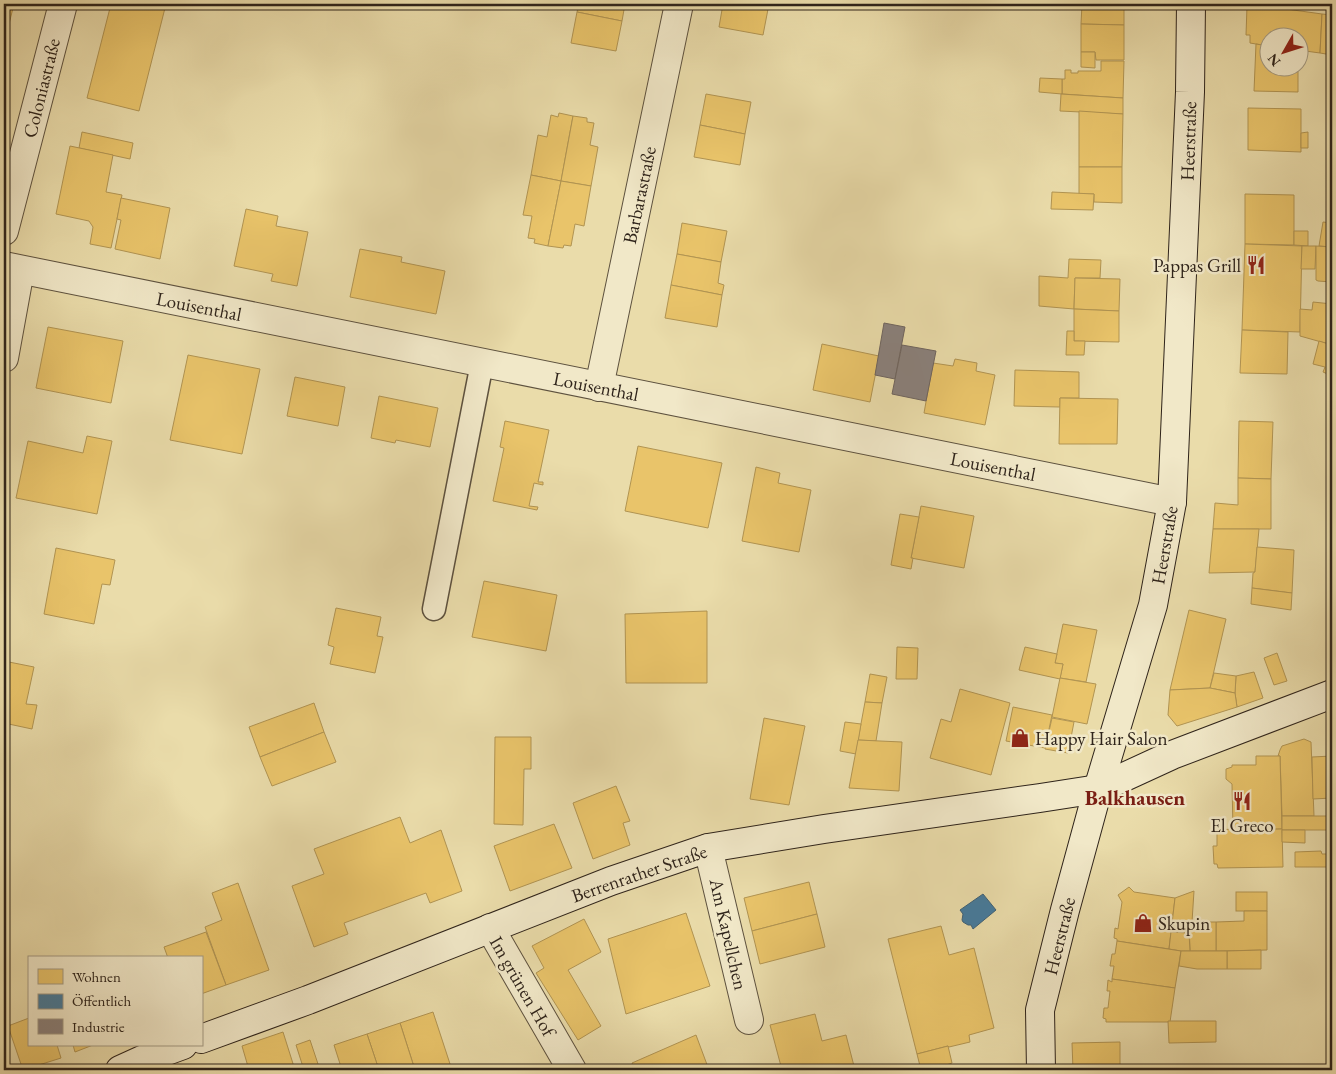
<svg xmlns="http://www.w3.org/2000/svg" width="1336" height="1074" font-family="'EB Garamond',serif">
  <rect width="100%" height="100%" fill="#eadcaa"/>
  <filter id="stains"><feTurbulence type="fractalNoise" baseFrequency=".004" numOctaves="4"/><feColorMatrix values="0 0 0 0 .2 0 0 0 0 .09 0 0 0 0 .02 0 0 0 .5 -.17"/></filter>
  <radialGradient id="worn" r=".72"><stop offset=".6" stop-color="#630" stop-opacity="0"/><stop offset="1" stop-color="#630" stop-opacity=".3"/></radialGradient>
  <g fill="#e9c46a" stroke="#b19452">
    <polygon points="4,4 14,4 9,24 4,23"/>
    <polygon points="111,4 166,4 139,111 87,98"/>
    <polygon points="579,4 625,4 622,21 577,12"/>
    <polygon points="723,4 769,4 763,35 719,27"/>
    <polygon points="1082,4 1124,4 1124,25 1081,24"/>
    <polygon points="1250,4 1322,14 1320,53 1298,50 1298,38 1268,38 1268,46 1250,43 1250,35 1246,35 1247,6 1251,7"/>
    <polygon points="577,12 622,21 616,51 571,43"/>
    <polygon points="1322,14 1332,15 1332,55 1320,53"/>
    <polygon points="1081,24 1124,25 1124,60 1096,60 1095,52 1081,52"/>
    <polygon points="1256,44 1268,46 1268,68 1298,68 1298,92 1254,91"/>
    <polygon points="1081,52 1095,52 1095,68 1081,67"/>
    <polygon points="1101,61 1124,61 1123,98 1062,94 1062,79 1065,79 1065,70 1071,70 1071,73 1078,73 1078,71 1101,71"/>
    <polygon points="1040,78 1062,79 1062,94 1039,92"/>
    <polygon points="706,94 751,102 745,134 700,125"/>
    <polygon points="1061,94 1123,98 1123,114 1060,111"/>
    <polygon points="1248,108 1301,109 1301,152 1248,150"/>
    <polygon points="1079,111 1123,114 1122,167 1079,167"/>
    <polygon points="559,113 573,116 561,181 531,175 538,135 547,137 551,115 558,117"/>
    <polygon points="573,116 587,118 587,122 594,123 590,145 598,147 591,186 561,181"/>
    <polygon points="700,125 745,134 740,165 694,157"/>
    <polygon points="82,132 133,143 130,159 79,148"/>
    <polygon points="1308,132 1308,148 1301,148 1301,133"/>
    <polygon points="70,146 113,155 106,192 122,195 111,248 90,244 93,227 89,221 56,214"/>
    <polygon points="1079,167 1122,167 1122,203 1094,202 1094,194 1079,194"/>
    <polygon points="531,175 561,181 548,246 534,243 535,239 528,238 532,216 523,215"/>
    <polygon points="561,181 591,186 584,226 575,224 571,246 564,245 563,248 548,246"/>
    <polygon points="1052,192 1094,194 1093,210 1051,209"/>
    <polygon points="1245,194 1294,195 1294,245 1245,244"/>
    <polygon points="121,198 170,208 160,259 115,249 121,220 117,219"/>
    <polygon points="246,209 278,216 276,226 308,232 297,286 271,281 273,274 234,266"/>
    <polygon points="1323,222 1332,223 1332,247 1319,246"/>
    <polygon points="682,223 727,231 721,262 677,254"/>
    <polygon points="1294,231 1308,231 1308,246 1294,245"/>
    <polygon points="1245,244 1302,246 1300,332 1242,330"/>
    <polygon points="1302,246 1316,246 1315,269 1301,269"/>
    <polygon points="1316,246 1332,247 1332,282 1318,281 1316,280"/>
    <polygon points="360,249 402,257 401,262 445,271 436,314 350,297"/>
    <polygon points="677,254 721,262 718,283 724,285 722,295 671,285"/>
    <polygon points="1069,259 1101,260 1100,278 1075,278 1074,309 1039,306 1039,276 1068,278"/>
    <polygon points="1075,278 1120,279 1119,311 1074,309"/>
    <polygon points="671,285 722,295 717,327 665,318"/>
    <polygon points="1313,302 1332,304 1332,345 1300,336 1300,309 1312,310"/>
    <polygon points="1074,309 1119,311 1119,342 1074,341"/>
    <polygon points="48,327 123,341 111,403 36,388"/>
    <polygon points="1242,330 1288,332 1287,374 1240,373"/>
    <polygon points="1067,331 1074,331 1074,341 1085,341 1084,355 1066,355"/>
    <polygon points="1319,341 1332,345 1332,369 1330,375 1323,372 1325,367 1313,364"/>
    <polygon points="822,344 879,356 870,402 813,390"/>
    <polygon points="188,355 260,369 242,454 170,440"/>
    <polygon points="955,359 977,363 976,371 995,375 985,425 924,413 933,363 953,366"/>
    <polygon points="1015,370 1079,372 1079,398 1060,398 1060,407 1014,406"/>
    <polygon points="295,377 345,387 338,426 287,416"/>
    <polygon points="379,396 438,408 430,447 396,440 395,443 371,438"/>
    <polygon points="1060,398 1118,399 1117,444 1059,444"/>
    <polygon points="505,421 549,430 538,482 543,482 543,485 534,483 529,506 538,507 537,510 493,501 504,448 500,447"/>
    <polygon points="1239,421 1273,422 1271,479 1238,478"/>
    <polygon points="87,436 112,441 97,514 16,498 28,441 83,453"/>
    <polygon points="638,446 722,463 708,528 625,511"/>
    <polygon points="756,467 780,473 778,483 811,490 799,552 742,541"/>
    <polygon points="1238,478 1271,479 1271,529 1213,529 1215,503 1238,505"/>
    <polygon points="921,506 974,516 964,568 911,558"/>
    <polygon points="900,514 919,517 911,558 913,558 911,569 891,565"/>
    <polygon points="1213,529 1259,529 1255,572 1209,573"/>
    <polygon points="1257,547 1294,550 1292,593 1252,588 1253,573 1255,572"/>
    <polygon points="56,548 115,560 110,585 102,584 94,624 44,614"/>
    <polygon points="484,581 557,595 546,651 472,637"/>
    <polygon points="1252,588 1292,593 1291,610 1251,604"/>
    <polygon points="336,608 381,617 377,636 383,637 375,673 330,664 334,647 328,645"/>
    <polygon points="1189,610 1226,619 1210,688 1170,690"/>
    <polygon points="707,611 707,683 626,683 625,614"/>
    <polygon points="1063,624 1097,630 1086,682 1060,678 1063,664 1055,663"/>
    <polygon points="897,647 918,648 917,679 896,679"/>
    <polygon points="1025,647 1057,654 1055,663 1063,664 1060,679 1019,670"/>
    <polygon points="1277,653 1287,681 1274,685 1264,658"/>
    <polygon points="4,661 34,667 26,704 37,705 32,729 4,723"/>
    <polygon points="1254,672 1263,698 1237,707 1235,693 1236,676"/>
    <polygon points="1214,673 1236,676 1235,693 1210,688"/>
    <polygon points="870,674 887,677 882,703 865,702"/>
    <polygon points="1060,678 1096,684 1087,724 1052,717"/>
    <polygon points="1210,688 1235,693 1237,707 1177,726 1168,715 1170,690"/>
    <polygon points="960,689 1010,703 991,775 930,758 941,719 951,722"/>
    <polygon points="865,702 882,703 876,741 858,740"/>
    <polygon points="314,703 324,732 260,757 249,727"/>
    <polygon points="1013,707 1052,715 1045,748 1006,741"/>
    <polygon points="764,718 805,726 789,805 750,799"/>
    <polygon points="1052,718 1074,722 1068,753 1045,749"/>
    <polygon points="845,722 861,724 856,754 840,751"/>
    <polygon points="324,732 336,762 272,786 260,757"/>
    <polygon points="495,737 531,737 531,769 524,769 523,825 494,824"/>
    <polygon points="1304,739 1311,742 1314,816 1282,816 1280,756 1278,756 1280,750 1282,746"/>
    <polygon points="858,740 902,742 899,791 849,788"/>
    <polygon points="1256,756 1280,756 1282,829 1233,830 1232,784 1226,779 1226,769 1232,767 1232,765 1256,765"/>
    <polygon points="1332,756 1332,798 1313,799 1312,757"/>
    <polygon points="616,786 630,821 623,823 630,845 593,859 573,803"/>
    <rect x="1282" y="816" width="50" height="14"/>
    <polygon points="400,817 410,843 441,830 462,891 430,903 426,893 344,923 348,934 314,947 292,886 324,874 314,849"/>
    <polygon points="554,824 572,868 510,891 494,846"/>
    <polygon points="1233,829 1233,830 1282,829 1283,867 1218,868 1217,864 1214,864 1213,846 1217,846 1217,830"/>
    <polygon points="1282,830 1305,830 1305,843 1282,842"/>
    <polygon points="1321,851 1322,854 1329,854 1329,867 1295,867 1295,852"/>
    <polygon points="809,882 817,914 752,931 744,898"/>
    <polygon points="238,883 269,970 226,985 205,927 222,920 212,893"/>
    <polygon points="1129,887 1134,892 1175,898 1169,949 1117,941 1117,939 1114,938 1115,928 1118,929 1122,902 1118,895"/>
    <polygon points="1194,891 1192,922 1189,922 1189,933 1171,932 1175,898"/>
    <rect x="1236" y="892" width="31" height="19"/>
    <polygon points="1244,911 1267,911 1267,950 1216,951 1216,922 1244,921"/>
    <polygon points="686,913 710,986 626,1014 608,939"/>
    <polygon points="817,914 825,947 760,964 752,931"/>
    <polygon points="584,919 601,952 568,970 601,1026 578,1040 536,973 544,968 532,946"/>
    <polygon points="1189,922 1216,922 1216,951 1190,951"/>
    <polygon points="941,926 949,955 974,948 994,1028 969,1035 970,1042 949,1047 948,1046 917,1054 888,939"/>
    <polygon points="206,932 226,985 201,994 201,958 168,958 164,947"/>
    <polygon points="1171,932 1189,933 1190,951 1181,951 1169,949"/>
    <polygon points="1117,941 1181,951 1175,988 1112,979 1114,966 1110,966 1112,954 1115,954"/>
    <polygon points="1261,950 1261,969 1227,969 1227,951"/>
    <polygon points="1181,951 1227,951 1227,969 1197,969 1179,966"/>
    <polygon points="1112,979 1175,988 1170,1022 1106,1022 1106,1019 1103,1018 1104,1008 1108,1008 1110,991 1107,991 1108,980 1112,982"/>
    <polygon points="4,1012 10,1031 4,1033"/>
    <polygon points="433,1012 452,1070 415,1070 400,1023"/>
    <polygon points="815,1014 822,1041 846,1035 855,1070 782,1070 770,1025"/>
    <polygon points="29,1018 29,1045 57,1045 61,1058 23,1070 8,1026"/>
    <polygon points="1168,1021 1216,1021 1216,1042 1169,1043"/>
    <polygon points="400,1023 415,1070 379,1070 367,1034"/>
    <polygon points="283,1032 295,1070 249,1070 242,1046"/>
    <polygon points="367,1034 379,1070 342,1070 334,1045"/>
    <polygon points="696,1035 709,1070 635,1070 632,1063"/>
    <polygon points="310,1040 320,1070 304,1070 296,1045"/>
    <polygon points="1120,1042 1120,1070 1073,1070 1072,1043"/>
    <polygon points="73,1045 93,1045 75,1052"/>
    <polygon points="948,1046 952,1063 932,1070 921,1070 917,1054"/>
  </g>
  <polygon fill="#457b9d" stroke="#3e6176" points="983,894 996,910 973,929 971,925 968,925 963,922 962,920 963,914 960,910"/>
  <g fill="#8a817c" stroke="#6f655f">
    <polygon points="884,323 905,327 895,379 875,375"/>
    <polygon points="902,345 936,351 926,401 892,394"/>
  </g>
  <g fill="none" stroke-linecap="round" stroke-linejoin="round">
    <g stroke="#5e523f" stroke-width="25">
      <polyline id="lane" points="434,609 482,363"/>
    </g>
    <g stroke="#5e523f" stroke-width="30">
      <g id="street">
        <polyline points="4,231 63,4"/>
        <polyline points="4,266 1172,502"/>
        <polyline points="4,358 20,270"/>
        <polyline points="599,387 679,4"/>
        <polyline points="708,848 749,1020"/>
        <polyline points="490,928 572,1070"/>
      </g>
    </g>
    <g stroke="#2f241b" stroke-width="30">
      <g id="secondary">
        <polyline points="201,1039 308,1000 611,881 708,848 824,829 1040,798 1098,789 1172,755 1332,694"/>
        <polyline points="120,1070 142,1060 183,1045"/>
        <polyline points="1041,1070 1040,1010 1065,910 1098,789 1153,605 1172,502 1190,92 1191,4"/>
      </g>
    </g>
    <use href="#lane" stroke="#f1e8c8" stroke-width="22"/>
    <use href="#street" stroke="#f1e8c8" stroke-width="28"/>
    <use href="#secondary" stroke="#f1e8c8" stroke-width="28"/>
  </g>
  <defs>
    <g id="restaurant-bare" transform="scale(1.5)"><path d="M-5-6h1v4h1v-4h1v4h1v-4h1v5L-1.5 .5V6h-2V.5L-5-1ZM5-6V6H3V1.5H1.5Q1.5-4 5-6Z" fill="#8f2418" stroke="#f1e8c8" stroke-width="2.5" paint-order="stroke"/></g>
    <g id="shop-bare" transform="scale(1.5)"><path d="M-5-2.5h2.3a2.7 3.5 0 0 1 5.4 0H5L5.5 6h-11ZM-1.5-2.5h3a1.5 2.3 0 0 0-3 0Z" fill="#8f2418" stroke="#f1e8c8" stroke-width="2.5" paint-order="stroke"/></g>
  </defs>
  <g fill-rule="evenodd">
    <use href="#restaurant-bare" x="1256" y="265"/>
    <use href="#shop-bare" x="1020" y="738"/>
    <use href="#restaurant-bare" x="1242" y="801"/>
    <use href="#shop-bare" x="1143" y="923"/>
  </g>
  <g text-anchor="middle" stroke-width="5" stroke-linejoin="round" paint-order="stroke">
    <g font-size="19" fill="#2f241b" stroke="#f1e8c8">
      <text transform="translate(41 88) rotate(-76)" y="7">Coloniastraße</text>
      <text transform="translate(1188 141) rotate(-88)" y="7">Heerstraße</text>
      <text transform="translate(639 195) rotate(-78)" y="7">Barbarastraße</text>
      <text transform="translate(199 306) rotate(11)" y="7">Louisenthal</text>
      <text transform="translate(596 386) rotate(11)" y="7">Louisenthal</text>
      <text transform="translate(993 466) rotate(11)" y="7">Louisenthal</text>
      <text transform="translate(1164 545) rotate(-80)" y="7">Heerstraße</text>
      <text transform="translate(639 873) rotate(-19)" y="7">Berrenrather Straße</text>
      <text transform="translate(729 934) rotate(77)" y="7">Am Kapellchen</text>
      <text transform="translate(1059 936) rotate(-76)" y="7">Heerstraße</text>
      <text transform="translate(523 986) rotate(60)" y="7">Im grünen Hof</text>
    </g>
    <g font-size="19" fill="#2f241b" stroke="#f1e8c8" text-anchor="start">
      <text x="1241" y="272" text-anchor="end">Pappas Grill</text>
      <text x="1035" y="745">Happy Hair Salon</text>
      <text x="1242" y="832" text-anchor="middle">El Greco</text>
      <text x="1158" y="930">Skupin</text>
    </g>
    <g font-size="21" font-weight="bold" fill="#7a1f14" stroke="#f1e8c8">
      <text x="1135" y="805">Balkhausen</text>
    </g>
  </g>
  <rect width="1336" height="1074" fill="none" stroke="#eadcaa" stroke-width="20"/>
  <rect x="5" y="5" width="1326" height="1064" fill="none" stroke="#2f241b" stroke-width="2.5"/>
  <rect x="10" y="10" width="1316" height="1054" fill="none" stroke="#2f241b"/>
  <rect x="28" y="956" width="175" height="90" fill="#f1e8c8" stroke="#a39a83"/>
  <rect x="38" y="969" width="25" height="15" fill="#e9c46a" stroke="#a39a83"/>
  <text x="72" y="982" font-size="15" fill="#2f241b">Wohnen</text>
  <rect x="38" y="994" width="25" height="15" fill="#457b9d" stroke="#a39a83"/>
  <text x="72" y="1006" font-size="15" fill="#2f241b">Öffentlich</text>
  <rect x="38" y="1019" width="25" height="15" fill="#8a817c" stroke="#a39a83"/>
  <text x="72" y="1032" font-size="15" fill="#2f241b">Industrie</text>
  <g transform="translate(1284 52) rotate(231)"><circle r="24" fill="#f1e8c8" stroke="#a39a83"/>
  <path d="M0-4L9 19L0 12L-9 19Z" fill="#8f2418"/>
  <text y="-8" font-size="14" font-weight="bold" text-anchor="middle" fill="#2f241b">N</text>
  </g>
  <rect width="100%" height="100%" filter="url(#stains)"/>
  <rect width="100%" height="100%" fill="url(#worn)"/>
</svg>
